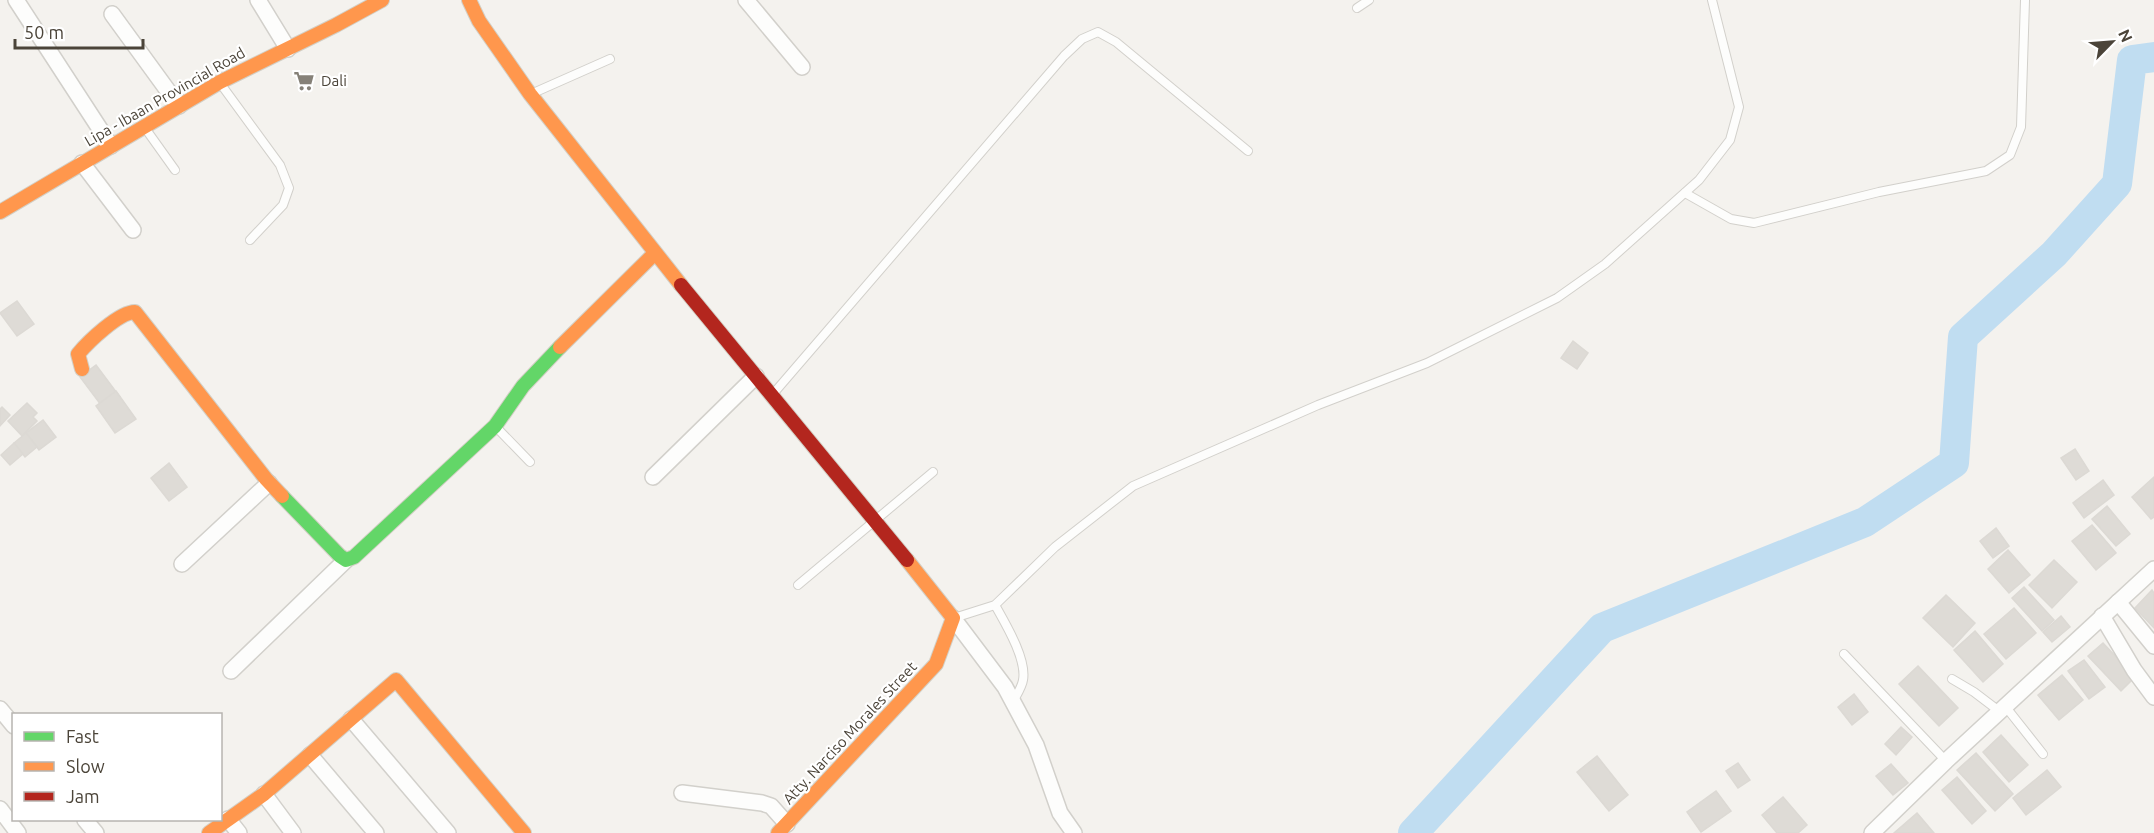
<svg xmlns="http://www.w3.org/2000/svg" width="2154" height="833" font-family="Ubuntu,sans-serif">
  <rect width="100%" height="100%" fill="#f4f2ee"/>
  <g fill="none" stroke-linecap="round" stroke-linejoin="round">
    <polyline stroke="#c0ddf1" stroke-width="30" points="1413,833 1602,628 1865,522 1954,463 1963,337 2054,254 2117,184 2132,60 2154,57"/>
  </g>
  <g fill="#dedbd6" stroke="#dcd9d4" stroke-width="1.5">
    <polygon points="17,301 34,324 17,336 0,313"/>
    <polygon points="1573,341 1588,353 1577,369 1561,358"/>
    <polygon points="96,365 120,397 104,409 80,377"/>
    <polygon points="116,391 136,419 115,433 96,406"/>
    <polygon points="27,403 37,413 33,417 37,421 22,436 8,421"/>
    <polygon points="2,407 10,415 0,426 0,409"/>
    <polygon points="43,420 56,437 39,450 26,433"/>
    <polygon points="26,433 37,447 25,457 14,443"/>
    <polygon points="14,443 23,454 10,465 1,455"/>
    <polygon points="2075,449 2089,471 2076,480 2061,458"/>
    <polygon points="169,463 187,487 169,501 151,478"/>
    <polygon points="2154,477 2154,517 2151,519 2132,497"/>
    <polygon points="2103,480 2114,495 2084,518 2073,503"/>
    <polygon points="2107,506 2130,534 2116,546 2092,519"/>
    <polygon points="2092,525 2116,553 2096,570 2072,541"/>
    <polygon points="1996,528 2009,546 1993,558 1980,541"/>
    <polygon points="2008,550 2030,575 2009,593 1988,569"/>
    <polygon points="2054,560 2077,582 2052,608 2029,585"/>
    <polygon points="2024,587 2054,620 2042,631 2012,598"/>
    <polygon points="2152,590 2154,593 2154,628 2135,608"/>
    <polygon points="1946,595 1975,623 1953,647 1923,618"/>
    <polygon points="2014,608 2036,633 2006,659 1984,634"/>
    <polygon points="2061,616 2070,627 2052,642 2043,632"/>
    <polygon points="1975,631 2003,664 1983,682 1954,650"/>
    <polygon points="2103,643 2135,677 2121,691 2088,656"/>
    <polygon points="2084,660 2105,687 2089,699 2068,671"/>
    <polygon points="1918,666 1958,708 1939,726 1899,684"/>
    <polygon points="2062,675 2083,700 2059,720 2038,695"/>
    <polygon points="1854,694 1868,712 1852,725 1838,707"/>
    <polygon points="1901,727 1912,737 1896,755 1885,744"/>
    <polygon points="2001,735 2028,765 2009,782 1983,752"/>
    <polygon points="1976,753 2013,794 1995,811 1957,770"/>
    <polygon points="1597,756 1628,795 1609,811 1577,772"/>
    <polygon points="1738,763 1750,780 1738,788 1726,771"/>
    <polygon points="1891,764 1908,783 1893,795 1876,776"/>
    <polygon points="2047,770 2061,787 2026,815 2013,798"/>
    <polygon points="1957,777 1986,811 1972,824 1942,790"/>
    <polygon points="1716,791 1731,811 1701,832 1687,812"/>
    <polygon points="1783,797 1807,825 1798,833 1777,833 1762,815"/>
    <polygon points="1917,813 1934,833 1894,833"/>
  </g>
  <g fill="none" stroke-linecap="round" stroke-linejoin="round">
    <g stroke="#d2d0cb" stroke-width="10">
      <g id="lane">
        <polyline points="1357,8 1369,0"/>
        <polyline points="220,83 280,165 289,188 283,205 250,240"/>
        <polyline points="531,94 610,59"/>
        <polyline points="145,128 175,170"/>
        <polyline points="1685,193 1731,219 1754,223 1879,192 1986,171 2010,155 2021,127 2025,0"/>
        <polyline points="773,394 1064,56 1082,39 1098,32 1116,42 1248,151"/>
        <polyline points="496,427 530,462"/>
        <polyline points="798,585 933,472"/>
        <path d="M995,605C1005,623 1027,659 1023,680C1022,687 1016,696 1013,702"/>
        <polyline points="954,618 995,605 1055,547 1133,486 1318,405 1427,363 1557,298 1605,264 1699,180 1730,140 1739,107 1712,0"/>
        <polyline points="1844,654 1946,761"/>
        <polyline points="1952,679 1974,692 1999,711"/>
        <polyline points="2005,706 2043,754"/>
      </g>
    </g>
    <g stroke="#d2d0cb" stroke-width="18">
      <g id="street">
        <polyline points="16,0 111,146"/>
        <polyline points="258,0 288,49"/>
        <polyline points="746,0 802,67"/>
        <polyline points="112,14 179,106"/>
        <polyline points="82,163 133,230"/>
        <polyline points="653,477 756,376"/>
        <polyline points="182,564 269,483"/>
        <polyline points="2118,602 2154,646"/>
        <polyline points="2102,616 2134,670 2154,697"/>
        <polyline points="953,618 1005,687 1036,745 1060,813 1074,833"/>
        <polyline points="231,671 346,560"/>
        <polyline points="0,709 14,726"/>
        <polyline points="351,719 448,833"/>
        <polyline points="310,755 376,833"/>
        <polyline points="682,793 762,803 771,806 787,824"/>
        <polyline points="264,794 293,833"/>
        <polyline points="0,809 18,833"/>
        <polyline points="228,819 239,833"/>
        <polyline points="85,820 96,833"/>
        <polyline points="1872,833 1946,761 2154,569"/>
      </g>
    </g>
    <g stroke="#d3cfc5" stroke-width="16">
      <polyline id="fast" points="282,496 340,556 346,560 354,557 495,426 523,386 560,347"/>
    </g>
    <g stroke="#d3cfc5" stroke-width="16">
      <g id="slow">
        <polyline points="469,0 479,21 530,94 681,285"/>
        <polyline points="0,212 220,82 336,25 382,0"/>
        <polyline points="560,347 655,253"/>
        <path d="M82,369L78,354C88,342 119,312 135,312L266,479L282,496"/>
        <polyline points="209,833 264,794 396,680 524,833"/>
        <polyline points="778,833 936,664 953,618 907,560"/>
      </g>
    </g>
    <g stroke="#d3cfc5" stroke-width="16">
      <polyline id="jam" points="681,285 907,560"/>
    </g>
    <use href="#lane" stroke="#fdfdfc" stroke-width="8"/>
    <use href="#street" stroke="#fdfdfc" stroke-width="15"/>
    <use href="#fast" stroke="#63d668" stroke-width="14"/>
    <use href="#slow" stroke="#ff974d" stroke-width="14"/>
    <use href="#jam" stroke="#b3261e" stroke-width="14"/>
  </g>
  <defs>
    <g id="supermarket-bare" transform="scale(1.62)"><path d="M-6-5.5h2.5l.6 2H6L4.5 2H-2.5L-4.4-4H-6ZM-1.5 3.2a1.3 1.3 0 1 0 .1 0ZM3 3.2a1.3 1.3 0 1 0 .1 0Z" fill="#868178" stroke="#fff" stroke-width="2.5" paint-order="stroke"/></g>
  </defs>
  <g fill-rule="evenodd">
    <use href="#supermarket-bare" x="304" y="81"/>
  </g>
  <g text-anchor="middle" stroke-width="4.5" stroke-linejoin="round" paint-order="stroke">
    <g font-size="15" fill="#4b4439" stroke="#fff" text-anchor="start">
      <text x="321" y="86">Dali</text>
    </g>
    <g font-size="15" fill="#4b4439" stroke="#fff">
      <text transform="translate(165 97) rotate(-30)" y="5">Lipa - Ibaan Provincial Road</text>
      <text transform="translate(850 733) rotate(-47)" y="5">Atty. Narciso Morales Street</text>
    </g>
  </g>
  <rect x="12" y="713" width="210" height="108" fill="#ffffff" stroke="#b7b4b0" stroke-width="1.5"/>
  <rect x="24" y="732" width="30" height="9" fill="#63d668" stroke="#b7b4b0" stroke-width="1.5"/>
  <text x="66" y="743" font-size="18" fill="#4b4439">Fast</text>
  <rect x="24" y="762" width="30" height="9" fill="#ff974d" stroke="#b7b4b0" stroke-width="1.5"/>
  <text x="66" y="773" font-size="18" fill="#4b4439">Slow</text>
  <rect x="24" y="792" width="30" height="9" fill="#b3261e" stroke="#b7b4b0" stroke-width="1.5"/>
  <text x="66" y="803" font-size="18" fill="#4b4439">Jam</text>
  <g transform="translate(2112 42) rotate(65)" stroke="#ffffff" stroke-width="4.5" paint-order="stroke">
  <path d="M0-4.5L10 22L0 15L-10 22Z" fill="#4b4439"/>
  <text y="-9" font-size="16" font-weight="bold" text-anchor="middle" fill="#4b4439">N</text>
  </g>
  <path d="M15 39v9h128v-9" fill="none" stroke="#4b4439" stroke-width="3"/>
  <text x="24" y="39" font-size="18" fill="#4b4439" stroke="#ffffff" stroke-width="4.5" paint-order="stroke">50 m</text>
</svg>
